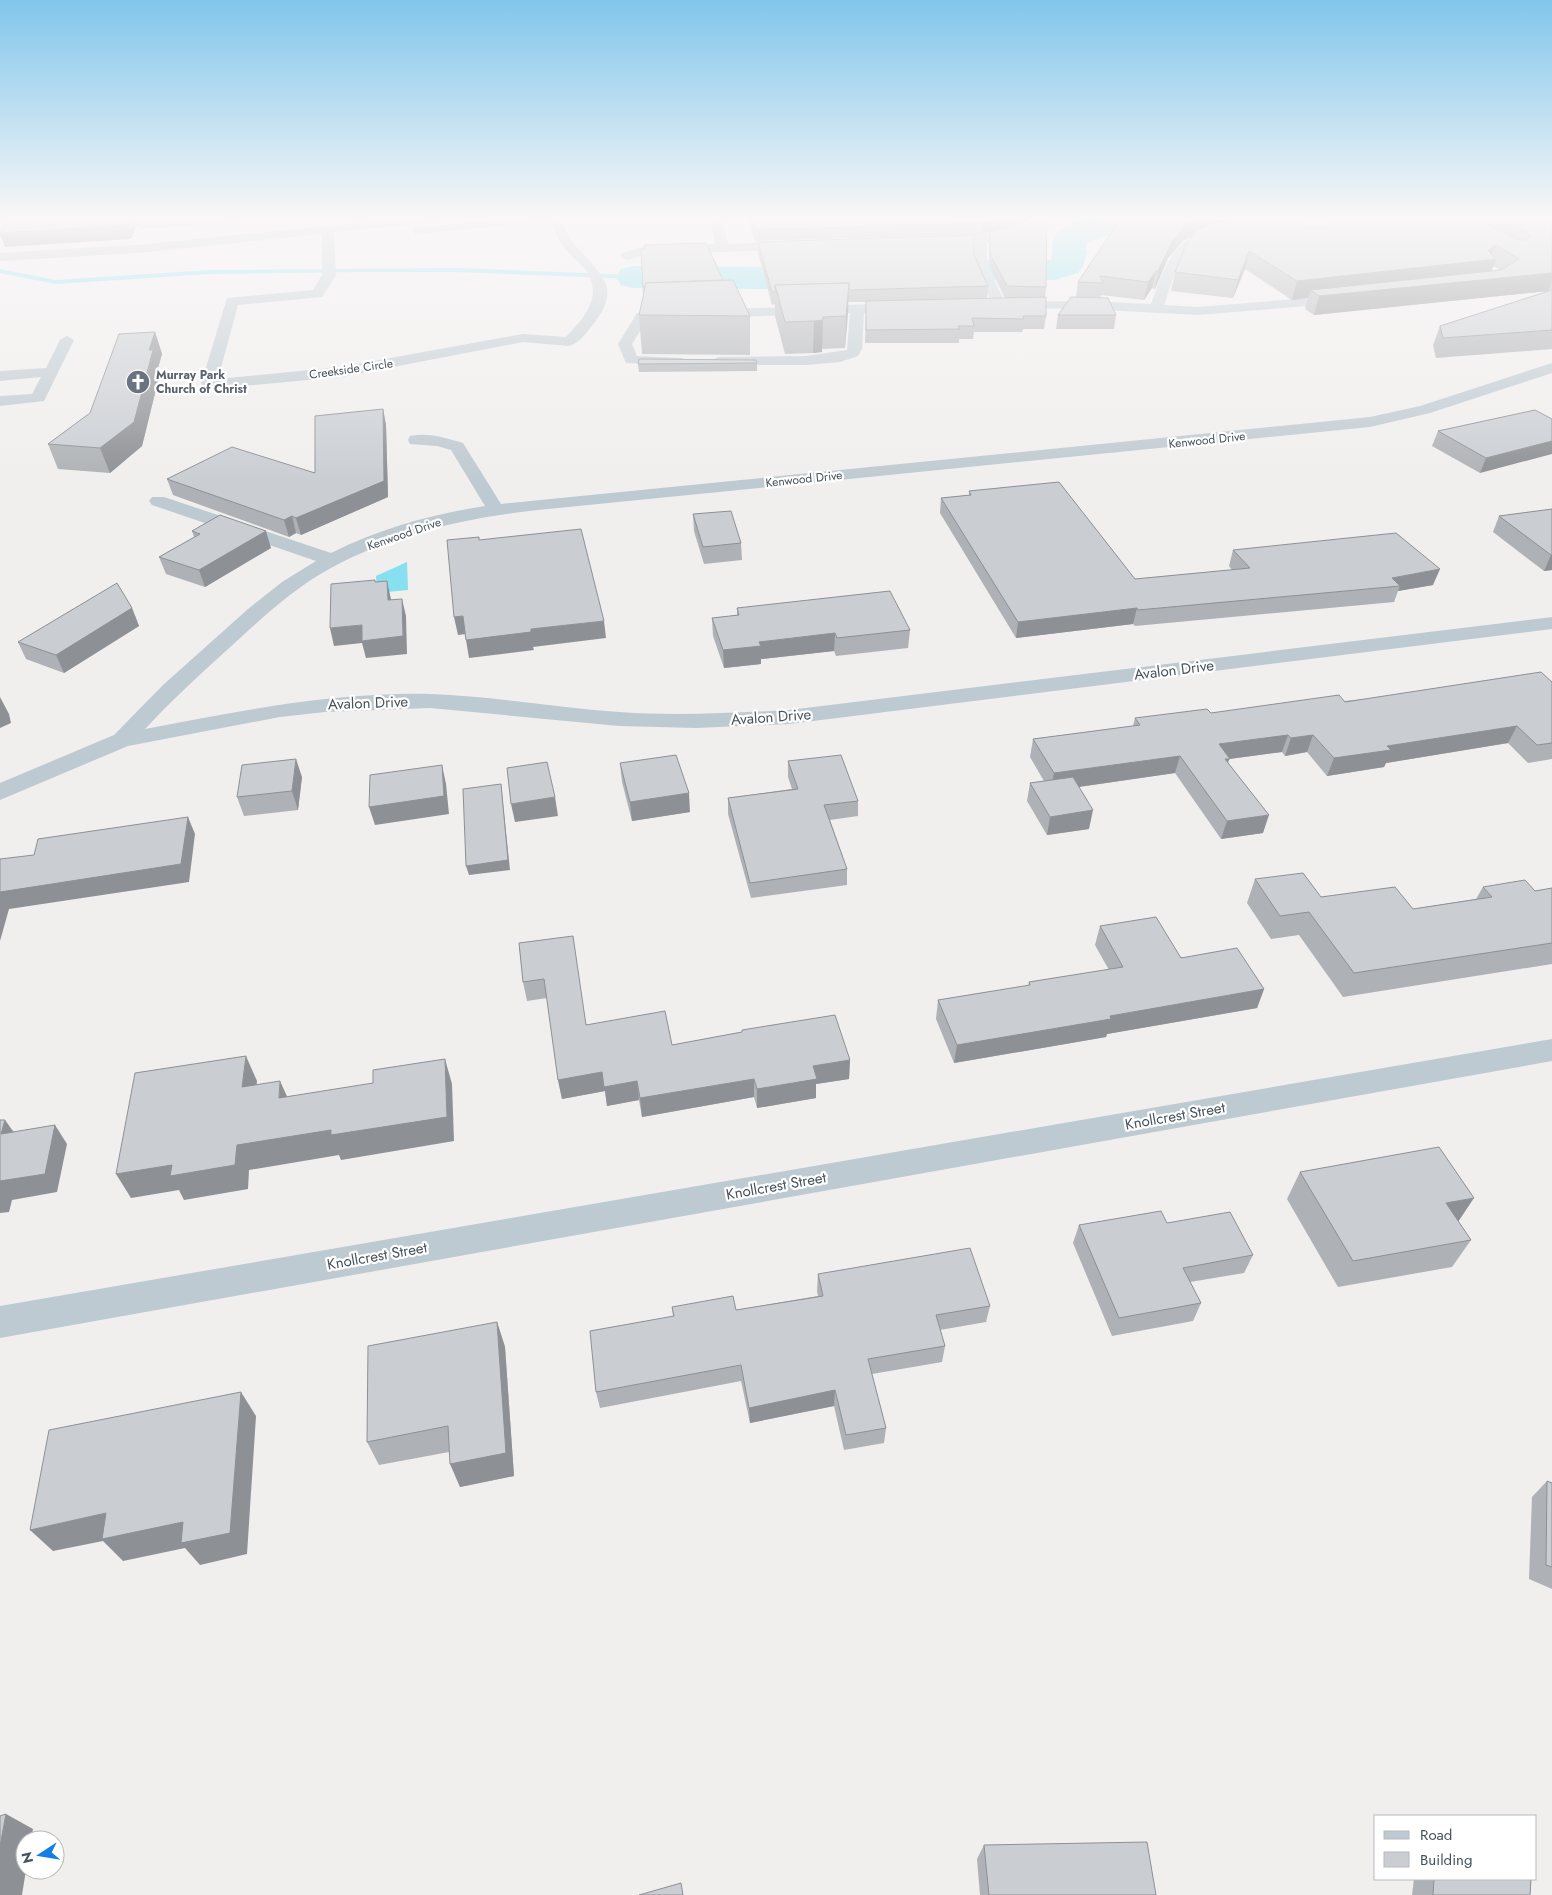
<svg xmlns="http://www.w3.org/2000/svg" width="1552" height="1895" font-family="Jost,sans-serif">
  <rect width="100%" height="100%" fill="#f1eeee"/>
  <polygon fill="#86e0ef" points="407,562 408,590 377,593 376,576"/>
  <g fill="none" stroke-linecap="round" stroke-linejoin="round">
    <polygon fill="#86e0ef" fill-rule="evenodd" points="456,268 634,275 637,277 634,279 456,272 362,272 210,274 56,284 0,273 0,269 56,280 210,270"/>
    <path fill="#86e0ef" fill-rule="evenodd" d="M1094,218H1268C1240,259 1132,215 1086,244L1087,253L1083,266L1078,273L1054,280H945L762,289L634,288L621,285L616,277L621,269L634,266L762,267L945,260H1051C1053,253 1051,246 1053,240C1057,226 1082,221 1094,218Z"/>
    <g fill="#becad1" fill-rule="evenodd">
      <polygon points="190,218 245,218 239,222 141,229 135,225 141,221"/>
      <path d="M405,218H445L439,222L334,232L336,275L322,297L238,305L218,379L341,367L523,334L566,337C585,317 605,295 584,268C578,261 570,256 565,248C558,240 555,230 549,221L415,234L413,231L415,228L419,227L514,218H559C565,226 568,237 575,245C600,275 624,286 592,326C586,333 578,344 569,346L523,342L341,377L209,389L201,384L227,298L313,290L322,275V234L137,253L0,261V253L137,245Z"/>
      <polygon points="710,218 722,218 728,244 794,241 800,245 794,249 645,255 627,260 621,256 622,253 644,247 715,244"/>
      <path d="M1041,218H1055L1028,233L987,242V266L1005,302L1084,301L1151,304C1162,275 1171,238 1207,233C1223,230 1240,231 1257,228L1263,226L1268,218H1280L1272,231L1264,234C1244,239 1222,235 1203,241C1178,248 1172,284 1164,305L1198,307L1344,295L1351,299L1344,303L1198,315L1084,309L1010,308L1004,306L999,308L992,304L975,266V243L937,245L931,241L937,237L1008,231Z"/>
      <polygon points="904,303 911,307 909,310 864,313 862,349 858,356 840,362 806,365 718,365 711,361 718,357 806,356 847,350 850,313 647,320 632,344 637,356 682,358 684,361 677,365 626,363 618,344 637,313 642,312"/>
      <polygon points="67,336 74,340 44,401 0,406 0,396 32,394 41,377 0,381 0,371 46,368 60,340"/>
      <path d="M1552,363V373L1430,413L1370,427L538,510C466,518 395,533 331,568C292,589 260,620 227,650C199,675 171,701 145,729C239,711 333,692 430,694C493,696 556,708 619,712C675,716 732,713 789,710L1552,617V629L789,724L696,728L619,726L430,708L325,712L280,717L128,746L0,800V783L114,735L163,685L248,609L282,582L316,561L152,505L149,501L152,497H164L331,553C379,529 432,514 485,506L451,450L437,446L410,444L408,440L410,436C428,432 446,438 463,443L501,504L1370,417L1420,406Z"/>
      <polygon points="1552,1039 1552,1061 0,1338 0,1306"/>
    </g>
  </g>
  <g fill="#aeb1b5" fill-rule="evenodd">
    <polygon points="748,218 1034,218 1015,226 981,234 755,241"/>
    <path d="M1094,218H1264V219L1308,228L1478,220L1479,218H1552V349L1436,358L1433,345L1440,326L1548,291L1314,315L1305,309L1308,298L1292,300L1245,269L1233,298L1171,291L1175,272L1191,237L1184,240L1168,258L1155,289L1152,288L1144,300L1101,295L1100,298L1116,315L1114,329H1056L1058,315L1076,297L1078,282L1113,231ZM1493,266L1500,270L1492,271Z"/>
    <polygon points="1026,225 1046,287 1045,297 1046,316 1044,329 1023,329 1022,332 974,332 973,339 959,339 959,343 865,343 866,302 848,302 845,348 822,349 822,352 813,353 785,354 775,316 775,304 772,305 758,253 758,242 974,255 988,286 987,298 1005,298 989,266 989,244 990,232"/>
    <polygon points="644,245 723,280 750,316 750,355 642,354 639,315 643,296 641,249 644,249"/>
    <polygon points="155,332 162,354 158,368 160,373 142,446 110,473 58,469 48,444 90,413"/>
    <polygon points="757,363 757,371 639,372 638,364"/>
    <polygon points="383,409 386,425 388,497 301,535 296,533 289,537 173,495 167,479 315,473"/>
    <polygon points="1535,410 1480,473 1432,446 1438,431"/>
    <polygon points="969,491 1135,579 1232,570 1229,566 1233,550 1433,585 1398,591 1394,602 1135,626 1133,624 1016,638 940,513 941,498 969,495"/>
    <polygon points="1552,509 1552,570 1544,571 1493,532 1499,516"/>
    <polygon points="693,514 741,543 742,560 704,564 694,531"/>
    <polygon points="192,531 271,548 205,587 166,574 159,557 194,537"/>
    <polygon points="132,608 139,626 64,673 26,659 18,642"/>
    <polygon points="737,608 910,630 908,648 836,656 834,651 761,659 761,664 724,668 713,636 712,618 737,615"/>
    <polygon points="1552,682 1552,759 1528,763 1508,743 1386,763 1384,767 1327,776 1307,752 1285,756 1282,752 1229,759 1228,763 1263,833 1221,839 1175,773 1079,787 1089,829 1047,835 1027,801 1030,783 1044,781 1030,757 1033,739 1133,726 1135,718 1211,713"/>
    <polygon points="788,761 858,801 858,816 830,820 847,869 847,885 751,898 728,814 728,798 792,789 788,777"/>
    <polygon points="620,763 690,812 632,821 622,782"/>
    <polygon points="302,777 298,810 244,816 237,797"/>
    <polygon points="1255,879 1321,897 1413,909 1476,899 1483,887 1535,891 1552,888 1552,964 1343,997 1299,935 1271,939 1247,903"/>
    <polygon points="1100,926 1264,989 1257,1008 1107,1034 1106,1037 954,1063 936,1019 938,1000 1028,986 1029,982 1109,970 1095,945"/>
    <polygon points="519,943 586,1025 672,1045 742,1032 742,1030 850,1060 849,1079 816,1084 816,1098 757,1108 754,1097 642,1117 639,1100 607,1106 605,1091 562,1099 558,1080 547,998 527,1001 523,982"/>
    <polygon points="1300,1172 1458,1221 1471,1240 1452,1267 1338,1287 1287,1199"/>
    <polygon points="1167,1223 1253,1255 1244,1273 1190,1282 1201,1303 1193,1321 1112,1336 1073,1243 1079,1225"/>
    <polygon points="818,1274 990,1306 986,1322 940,1330 945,1346 942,1362 872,1374 886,1428 884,1443 844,1450 834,1406 750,1423 741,1381 600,1408 596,1392 673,1316 672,1307 736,1310 818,1296 817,1291"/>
    <polygon points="497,1322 505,1347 514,1476 460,1487 449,1452 379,1465 367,1442"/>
    <polygon points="1547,1481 1552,1483 1552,1589 1529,1579 1532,1497"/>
    <polygon points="984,1845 1156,1895 980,1895 977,1859"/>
    <polygon points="1414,1879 1531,1879 1530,1895 1412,1895"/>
  </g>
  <g fill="#8d9094">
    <polygon points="130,218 160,218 141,219 135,223 136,228 131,239 5,247 0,235 0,233"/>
    <polygon points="351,218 375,218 376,219 352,222"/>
    <polygon points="1002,218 1034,218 1015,226 981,234 982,223"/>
    <polygon points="1201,218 1264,218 1263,222 1207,231 1184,240 1168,258 1155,289 1158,271 1172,241 1187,224"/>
    <polygon points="1496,245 1490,259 1496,259 1489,277 1552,273 1552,282 1548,291 1314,315 1319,296 1311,290 1308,298 1292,300 1297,281 1488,251"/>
    <polygon points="1249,251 1245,269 1233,298 1238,280"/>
    <polygon points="1156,271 1152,288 1144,300 1148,282"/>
    <polygon points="849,283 848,314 845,348 846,316"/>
    <polygon points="823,320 822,352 813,353 814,321"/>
    <polygon points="155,332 162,354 158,368 160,373 142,446 110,473 100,448 149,350"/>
    <polygon points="383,409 386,425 388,497 301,535 296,518"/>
    <polygon points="1552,441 1552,454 1480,473 1486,458"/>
    <polygon points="292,516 296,533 289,537 284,520"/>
    <polygon points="266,531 271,548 205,587 199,570"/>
    <polygon points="1551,555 1552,555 1552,570 1544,571"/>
    <polygon points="1440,569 1433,585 1398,591 1400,586 1392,578"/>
    <polygon points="387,581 391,599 392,618 388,600"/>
    <polygon points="402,599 406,616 407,654 366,658 362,643 334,646 330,628 362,625"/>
    <polygon points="132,608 139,626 64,673 56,655"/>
    <polygon points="1137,608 1133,624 1016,638 1018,622"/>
    <polygon points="463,616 466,634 458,635 454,617"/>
    <polygon points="604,621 606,638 533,647 534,650 469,658 466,640 531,629"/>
    <polygon points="835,633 834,651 761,659 761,664 724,668 723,650 759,642"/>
    <polygon points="0,697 9,714 11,723 0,728"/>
    <polygon points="1517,726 1508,743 1386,763 1384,767 1327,776 1334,758 1387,746"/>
    <polygon points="1288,735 1282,752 1229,759 1224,776 1219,744"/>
    <polygon points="1313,735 1307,752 1285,756 1291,738"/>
    <polygon points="1180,756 1175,773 1050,791 1054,773"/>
    <polygon points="296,759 302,777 298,810 292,791"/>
    <polygon points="442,765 446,784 449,814 375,825 369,807"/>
    <polygon points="501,784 502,794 510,870 469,875 466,866"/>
    <polygon points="689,793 690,812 632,821 630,802"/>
    <polygon points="555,797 558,816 515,822 511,804"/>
    <polygon points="1093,810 1089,829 1047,835 1050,817"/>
    <polygon points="1269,815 1263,833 1221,839 1227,821"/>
    <polygon points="188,817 195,834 189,882 9,909 0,941 0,892"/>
    <polygon points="1264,989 1257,1008 1107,1034 1106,1037 954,1063 957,1045 1110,1016"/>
    <polygon points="246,1056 257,1081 254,1111 242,1087"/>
    <polygon points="445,1059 452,1084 454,1141 341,1160 339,1155 249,1170 248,1189 184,1200 179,1190 131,1198 116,1174 237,1145"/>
    <polygon points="850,1060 849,1079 816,1084 816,1098 757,1108 757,1089 813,1066"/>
    <polygon points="602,1072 637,1081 639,1100 607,1106 605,1091 562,1099 558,1080"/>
    <polygon points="754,1079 754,1097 642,1117 640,1098"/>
    <polygon points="280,1081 291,1105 279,1098"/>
    <polygon points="5,1120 18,1138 1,1134"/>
    <polygon points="55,1125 67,1144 57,1192 12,1200 9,1212 0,1213 0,1181"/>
    <polygon points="1474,1198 1456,1225 1446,1203"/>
    <polygon points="497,1322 505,1347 514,1476 460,1487 450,1464"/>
    <polygon points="835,1390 834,1406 750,1423 749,1408"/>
    <polygon points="241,1392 256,1416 247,1554 200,1565 185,1548 123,1561 103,1541 53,1551 30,1530 106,1513"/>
    <polygon points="6,1814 33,1829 31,1840 25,1840 25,1870 26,1870 22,1895 0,1895 0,1846"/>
  </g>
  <g fill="#caced3" stroke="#8d9094">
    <polygon points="9,218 130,218 126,225 0,233"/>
    <polygon points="751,218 1002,218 982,223 755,230"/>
    <polygon points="1039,218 1047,218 1046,287 1007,286 990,254 990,232 1026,225"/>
    <polygon points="1121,218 1201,218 1187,224 1172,241 1158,271 1156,271 1148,282 1100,276 1103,283 1078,282"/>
    <polygon points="1269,218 1291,218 1308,228 1327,226 1340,218 1474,218 1518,240 1527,240 1530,236 1530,234 1498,218 1552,218 1552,273 1319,296 1311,290 1501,270 1519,259 1496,245 1488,251 1496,259 1297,281 1249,251 1238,280 1175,272 1187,242 1199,229 1214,223"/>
    <polygon points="974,235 974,255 988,286 849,290 849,283 775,285 775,292 772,292 758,242"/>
    <polygon points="706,243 723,280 646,283 645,287 643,287 641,249 645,249 644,245"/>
    <polygon points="733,280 750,316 639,315 646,283"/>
    <polygon points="849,283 846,316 823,317 823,320 814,321 785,322 775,285"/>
    <polygon points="1552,290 1552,330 1443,338 1440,326"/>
    <polygon points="1046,297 1046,316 1023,316 1024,319 972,318 974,326 958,326 960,329 866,330 866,301"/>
    <polygon points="1071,297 1108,298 1116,315 1058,315"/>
    <polygon points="155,332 149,350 153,350 134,422 100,448 48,444 90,413 119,334"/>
    <polygon points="639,359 756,360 757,363 638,364"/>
    <polygon points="383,409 384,481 296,518 292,516 284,520 167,479 232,447 315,473 315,416"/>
    <polygon points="1535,410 1552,419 1552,441 1486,458 1438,431"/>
    <polygon points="1059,482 1135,579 1250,568 1233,550 1396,533 1440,569 1392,578 1400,586 1138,610 1137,608 1018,622 941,498 971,495 969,491"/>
    <polygon points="1552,509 1552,555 1551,555 1499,516"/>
    <polygon points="731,511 741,543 703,547 693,514"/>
    <polygon points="220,515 266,531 199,570 159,557 200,534 192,531"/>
    <polygon points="581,529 604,621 531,629 531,632 466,640 463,616 454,617 447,540 479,537 479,540"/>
    <polygon points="375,580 375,582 387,581 388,600 402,599 403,636 362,641 362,625 330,628 331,584"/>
    <polygon points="117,583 132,608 56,655 18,642"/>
    <polygon points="890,591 910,630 837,638 835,633 759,642 761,646 723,650 712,618 739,615 737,608"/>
    <polygon points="1541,672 1552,682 1552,743 1537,745 1517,726 1387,746 1391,750 1334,758 1313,735 1291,738 1288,735 1219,744 1230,759 1225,759 1269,815 1227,821 1180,756 1054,773 1033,739 1140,725 1135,718 1207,709 1211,713 1339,695 1345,702"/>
    <polygon points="676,755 689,793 630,802 620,763"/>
    <polygon points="841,755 858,801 824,805 847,869 750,883 728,798 798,789 788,761"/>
    <polygon points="296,759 292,791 237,797 242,765"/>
    <polygon points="547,762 555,797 511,804 507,768"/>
    <polygon points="442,765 444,796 369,807 370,775"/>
    <polygon points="1073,777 1093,810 1050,817 1030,783"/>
    <polygon points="501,784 508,860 466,866 463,789"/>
    <polygon points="188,817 181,864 0,892 0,859 34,855 38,839"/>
    <polygon points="1303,873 1321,897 1395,887 1413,909 1492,897 1483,887 1525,880 1535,891 1552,888 1552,943 1354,973 1309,912 1280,916 1255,879"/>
    <polygon points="1156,917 1181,958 1237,948 1264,989 1110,1016 1111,1019 957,1045 938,1000 1030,985 1029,982 1123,967 1100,926"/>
    <polygon points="573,936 586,1025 665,1011 672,1045 742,1032 742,1030 835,1015 850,1060 813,1066 817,1079 757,1089 754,1079 640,1098 637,1081 604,1087 602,1072 558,1080 544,979 523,982 519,943"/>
    <polygon points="246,1056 242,1087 280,1081 279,1098 373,1083 373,1070 445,1059 447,1117 331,1135 331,1130 237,1145 235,1165 170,1176 172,1165 116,1174 135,1073"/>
    <polygon points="0,1120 5,1120 1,1134 55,1125 45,1174 0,1181"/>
    <polygon points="1439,1147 1474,1198 1446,1203 1471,1240 1353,1261 1300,1172"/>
    <polygon points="1161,1211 1167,1223 1230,1212 1253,1255 1183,1268 1201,1303 1119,1318 1079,1225"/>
    <polygon points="970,1248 990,1306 936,1315 945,1346 868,1359 886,1428 846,1435 835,1390 749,1408 741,1365 596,1392 590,1331 674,1316 672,1307 733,1296 736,1310 823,1296 818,1274"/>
    <polygon points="497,1322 506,1453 450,1464 448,1426 367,1442 368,1346"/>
    <polygon points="241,1392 230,1533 181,1543 183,1522 102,1539 106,1513 30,1530 49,1430"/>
    <polygon points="1547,1481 1552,1483 1552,1567 1546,1565"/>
    <polygon points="6,1814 0,1846 0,1816"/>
    <polygon points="1147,1842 1156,1895 989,1895 984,1845"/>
    <polygon points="1434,1879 1531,1879 1530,1895 1433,1895"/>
    <polygon points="681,1883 683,1895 639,1895"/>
  </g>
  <linearGradient id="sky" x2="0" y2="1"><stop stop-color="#81c6eb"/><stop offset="0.45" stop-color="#f9f7f7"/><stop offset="1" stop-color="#f9f7f7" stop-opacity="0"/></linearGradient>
  <rect width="1552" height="483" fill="url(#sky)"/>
  <defs>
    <g id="church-disc" transform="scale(1.25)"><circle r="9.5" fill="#6b7280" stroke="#fff"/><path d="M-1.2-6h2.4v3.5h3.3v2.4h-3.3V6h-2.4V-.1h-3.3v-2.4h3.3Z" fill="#fff"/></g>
  </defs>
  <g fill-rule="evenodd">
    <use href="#church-disc" x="138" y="382"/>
  </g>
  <g text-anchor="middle" stroke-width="4.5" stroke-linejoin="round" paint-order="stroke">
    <g font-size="12" fill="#45535c" stroke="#fff">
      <text transform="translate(351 369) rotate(-8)" y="4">Creekside Circle</text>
      <text transform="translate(1207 440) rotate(-6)" y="4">Kenwood Drive</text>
      <text transform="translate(804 479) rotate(-6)" y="4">Kenwood Drive</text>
      <text transform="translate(404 534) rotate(-19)" y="4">Kenwood Drive</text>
    </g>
    <g font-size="12" font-weight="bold" fill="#5b616d" stroke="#fff" text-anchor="start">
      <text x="156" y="379">Murray Park<tspan x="156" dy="14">Church of Christ</tspan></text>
    </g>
    <g font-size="15" fill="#45535c" stroke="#fff">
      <text transform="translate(1174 670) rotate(-7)" y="5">Avalon Drive</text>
      <text transform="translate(368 703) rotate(-2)" y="5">Avalon Drive</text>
      <text transform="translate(771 717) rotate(-4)" y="5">Avalon Drive</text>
      <text transform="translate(1175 1116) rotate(-10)" y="5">Knollcrest Street</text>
      <text transform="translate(776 1186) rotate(-10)" y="5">Knollcrest Street</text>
      <text transform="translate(377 1256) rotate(-10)" y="5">Knollcrest Street</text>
    </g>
  </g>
  <rect x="1374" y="1815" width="162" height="65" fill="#ffffff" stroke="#b5babe"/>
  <rect x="1384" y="1831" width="25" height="8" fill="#becad1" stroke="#b5babe"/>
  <text x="1420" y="1840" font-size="15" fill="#45535c">Road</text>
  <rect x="1384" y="1852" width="25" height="15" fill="#caced3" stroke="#b5babe"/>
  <text x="1420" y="1865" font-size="15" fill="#45535c">Building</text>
  <g transform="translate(40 1855) rotate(258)"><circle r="24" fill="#ffffff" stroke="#b5babe"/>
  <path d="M0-4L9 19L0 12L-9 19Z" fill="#127ee6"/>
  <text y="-8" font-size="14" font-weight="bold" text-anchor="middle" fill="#45535c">N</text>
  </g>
</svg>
